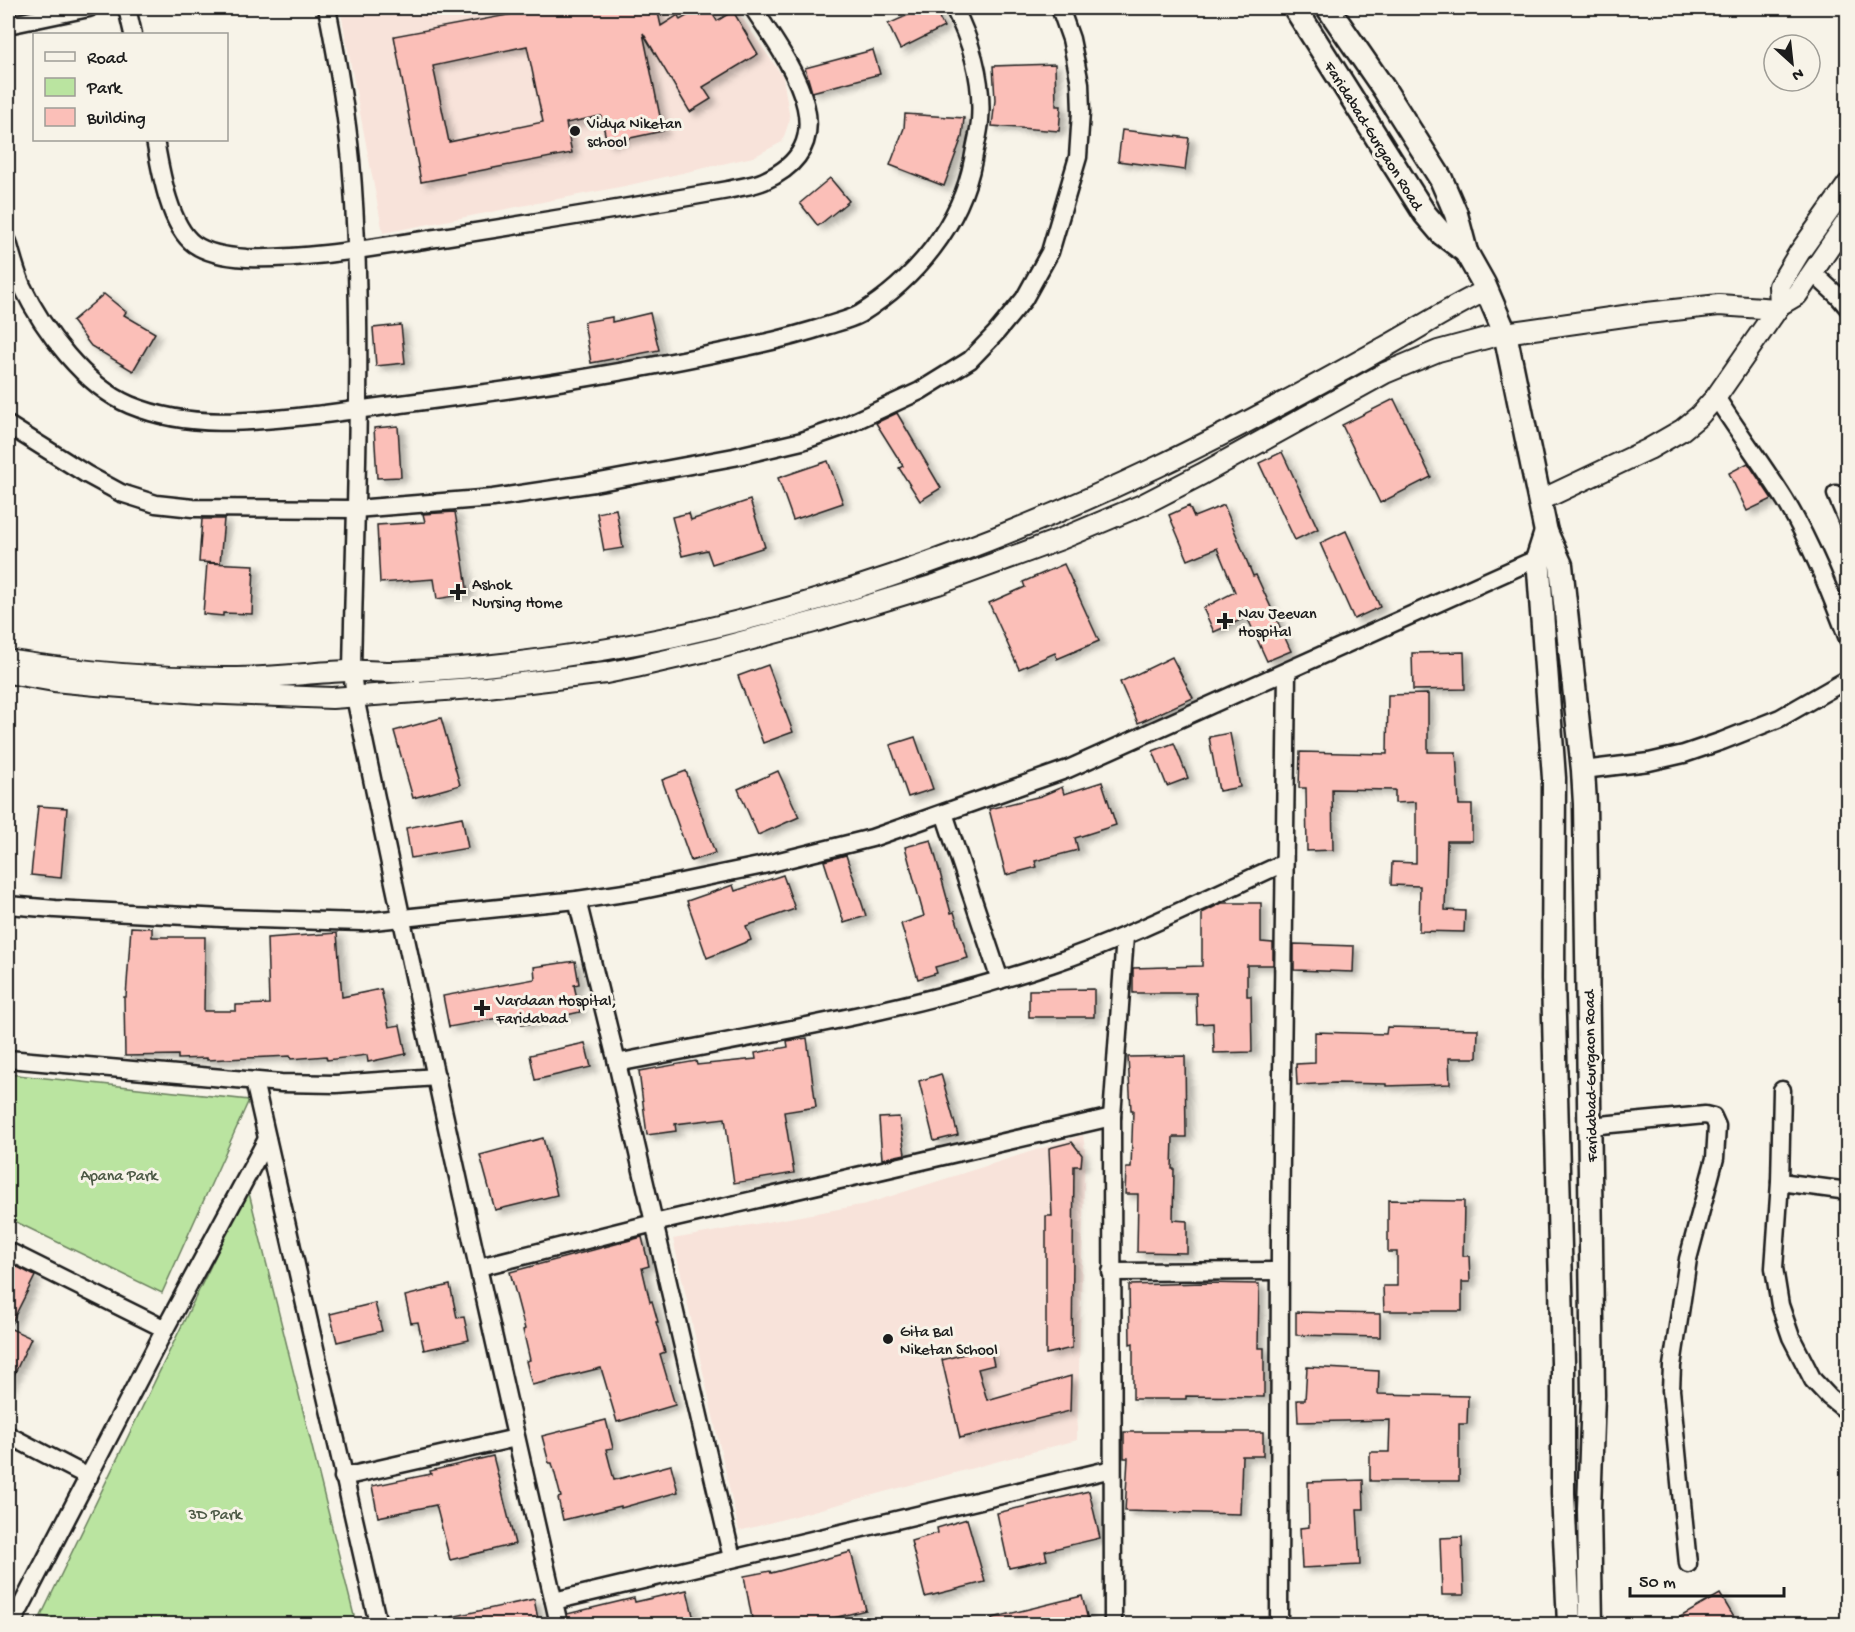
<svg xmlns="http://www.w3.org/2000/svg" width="1855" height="1632" font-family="'Gochi Hand',sans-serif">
  <defs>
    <filter id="shadow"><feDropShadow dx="6" dy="4" stdDeviation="3" flood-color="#0004"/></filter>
  </defs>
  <rect width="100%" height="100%" fill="#f7f3e8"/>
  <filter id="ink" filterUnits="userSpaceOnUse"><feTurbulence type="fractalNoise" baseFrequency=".0167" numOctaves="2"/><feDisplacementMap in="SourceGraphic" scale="12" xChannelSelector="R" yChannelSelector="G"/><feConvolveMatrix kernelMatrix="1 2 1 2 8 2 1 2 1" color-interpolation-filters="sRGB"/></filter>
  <g filter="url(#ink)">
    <g fill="#f8e3da">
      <polygon points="340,8 735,8 783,77 790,119 782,142 753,157 625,186 383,233"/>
      <polygon points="1083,1135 1085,1149 1077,1440 739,1531 673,1239 866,1204"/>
    </g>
    <g fill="#bae4a0" stroke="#6b805e" stroke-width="1.5">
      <polygon points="8,1074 249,1100 162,1293 8,1218"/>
      <polygon points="248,1189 356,1624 74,1624 41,1616"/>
    </g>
    <g fill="#fbbfb8" stroke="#1c1c1c" stroke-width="1.5" fill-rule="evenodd" filter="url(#shadow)">
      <path d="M545,8H657L661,26L678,15L680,20L701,8H709L717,21L733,11L758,54L703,87L711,99L690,112L643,33L663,131L607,143L601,116L566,123L572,153L421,182L394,36ZM527,46L543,122L449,142L433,66Z"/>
      <polygon points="924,8 934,8 944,27 900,49 888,24"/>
      <polygon points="873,50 880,74 812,92 805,68"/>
      <polygon points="1055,64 1056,106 1061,106 1059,131 992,126 995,100 993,66"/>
      <polygon points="905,114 964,118 962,137 944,186 890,165 904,128"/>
      <polygon points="1122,130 1189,138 1185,170 1118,161"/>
      <polygon points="830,178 849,201 818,226 800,203"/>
      <polygon points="104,294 126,312 124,315 155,333 133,371 91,346 72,321"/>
      <polygon points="650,313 659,350 591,363 584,322 612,317 612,322"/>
      <polygon points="401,325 405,363 376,366 373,328"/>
      <polygon points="1394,399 1431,477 1380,503 1342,425"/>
      <polygon points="897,413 941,488 920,501 899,468 903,466 876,423"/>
      <polygon points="398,426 401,477 377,478 374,428"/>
      <polygon points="1282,452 1318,529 1295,540 1259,463"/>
      <polygon points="828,461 843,503 793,520 778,478"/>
      <polygon points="1748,463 1772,499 1747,511 1729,473"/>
      <polygon points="750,500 765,547 712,564 707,550 682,556 672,517 689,513 691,520"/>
      <polygon points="1224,505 1253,576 1256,575 1291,651 1267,661 1247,617 1214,632 1203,608 1235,592 1217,548 1188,560 1169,515 1189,506 1194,517"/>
      <polygon points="616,509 623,548 604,551 597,513"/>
      <polygon points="455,512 468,594 437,599 434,579 380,583 377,525 425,522 423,514"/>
      <polygon points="202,519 224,519 220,563 199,562"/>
      <polygon points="1346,531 1380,607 1354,619 1320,543"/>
      <polygon points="207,563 254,565 252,614 223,613 223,616 203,614"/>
      <polygon points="1064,564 1099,641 1057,659 1055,653 1019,669 989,603 1025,587 1023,582"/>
      <polygon points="1464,652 1465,689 1413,690 1412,653"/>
      <polygon points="1172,657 1193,698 1138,723 1120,682"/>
      <polygon points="768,665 793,732 763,743 738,676"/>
      <polygon points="1428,694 1428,752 1456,752 1459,805 1472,805 1472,841 1447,841 1445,910 1465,911 1464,932 1419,931 1420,886 1391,885 1392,862 1416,863 1416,802 1395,803 1395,790 1332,789 1333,850 1307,851 1306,788 1299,788 1300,752 1387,754 1388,695"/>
      <polygon points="441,718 460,785 413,798 394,731"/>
      <polygon points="1230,733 1240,787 1219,791 1209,737"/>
      <polygon points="915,737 933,789 908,797 890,745"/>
      <polygon points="1174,743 1188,778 1167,786 1153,751"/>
      <polygon points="686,771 715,853 691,861 662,780"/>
      <polygon points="778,771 799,817 758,835 738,789"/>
      <polygon points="1102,782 1116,825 1075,838 1078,850 1035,861 1037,867 1006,875 989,809 1041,796 1062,787 1064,794"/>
      <polygon points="38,806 67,808 61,878 31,875"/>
      <polygon points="462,817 468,848 411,858 406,828"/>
      <polygon points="931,840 951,913 954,912 968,958 935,967 937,973 918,979 901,924 924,916 905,847"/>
      <polygon points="846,855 866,916 844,923 824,861"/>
      <polygon points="783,875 795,909 746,926 751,940 707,958 687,901 733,885 735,891"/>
      <polygon points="1222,903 1261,903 1261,942 1273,943 1273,965 1247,965 1247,996 1251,996 1252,1052 1214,1053 1213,1023 1197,1024 1196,993 1133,993 1133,968 1202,966 1202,913"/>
      <polygon points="131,927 152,928 152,937 205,937 204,1011 236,1011 236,1005 269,1004 267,938 337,933 342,997 381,989 389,1027 400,1025 406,1054 368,1062 367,1055 327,1060 326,1056 291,1059 290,1056 207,1060 207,1058 178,1059 178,1055 125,1056 124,997 126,997"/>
      <polygon points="1294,944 1354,946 1353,972 1294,970"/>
      <polygon points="575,961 579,984 574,985 580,1012 522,1025 520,1014 449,1027 443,996 535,979 534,967"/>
      <polygon points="1094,989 1094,1017 1029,1017 1029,990"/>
      <polygon points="1387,1027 1478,1029 1477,1058 1449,1058 1450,1084 1386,1086 1386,1084 1335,1083 1297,1085 1296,1064 1315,1063 1315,1032 1386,1034"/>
      <polygon points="807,1038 816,1107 784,1112 794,1173 734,1183 725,1118 675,1124 676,1131 647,1135 639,1071 696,1061 697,1065 756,1059 755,1053 788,1047 787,1041"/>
      <polygon points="585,1043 591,1067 535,1080 530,1055"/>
      <polygon points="1185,1056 1186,1137 1173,1137 1172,1169 1174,1169 1173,1220 1187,1221 1187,1253 1137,1252 1138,1194 1125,1194 1126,1168 1131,1168 1133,1110 1131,1110 1128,1057"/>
      <polygon points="941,1074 958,1135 934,1141 919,1081"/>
      <polygon points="899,1117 905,1154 882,1159 879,1118"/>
      <polygon points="543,1138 557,1195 495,1210 480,1155"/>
      <polygon points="1072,1142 1082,1155 1081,1166 1074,1166 1072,1348 1046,1354 1046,1216 1052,1216 1049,1148"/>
      <polygon points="1388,1200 1464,1201 1463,1256 1469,1256 1470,1282 1462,1282 1462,1311 1384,1311 1383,1286 1397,1286 1397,1252 1388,1252"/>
      <polygon points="642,1237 649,1266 642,1268 650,1302 652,1301 658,1322 656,1322 665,1352 660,1354 675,1405 617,1422 601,1368 532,1385 526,1361 530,1360 523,1330 525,1329 510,1272"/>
      <polygon points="8,1262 35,1276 9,1328 31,1338 8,1388"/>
      <polygon points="1204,1283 1259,1284 1258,1348 1264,1348 1264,1397 1186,1396 1186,1399 1133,1399 1133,1343 1130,1344 1129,1285"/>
      <polygon points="450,1285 457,1318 464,1317 469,1340 424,1350 418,1322 411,1323 405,1296"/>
      <polygon points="375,1303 382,1331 337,1342 330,1314"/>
      <polygon points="1296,1312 1380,1314 1380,1337 1296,1335"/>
      <polygon points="990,1347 994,1365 978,1369 987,1400 1071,1376 1070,1411 960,1438 942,1360"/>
      <polygon points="1307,1367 1379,1371 1378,1394 1468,1396 1467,1424 1459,1424 1459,1481 1370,1481 1370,1452 1389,1452 1390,1420 1298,1422 1297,1400 1305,1400"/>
      <polygon points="606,1420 613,1448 606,1449 614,1480 671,1465 678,1492 621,1508 621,1506 563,1520 558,1498 561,1497 552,1463 549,1463 542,1436"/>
      <polygon points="1124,1432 1263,1432 1263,1456 1242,1456 1240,1514 1125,1511 1128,1458 1124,1458"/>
      <polygon points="493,1456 515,1544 450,1560 436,1505 378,1517 372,1486 431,1474 430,1471"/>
      <polygon points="1363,1480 1364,1509 1357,1509 1360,1565 1302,1568 1300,1528 1309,1527 1308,1482"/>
      <polygon points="1089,1491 1100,1538 1045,1551 1047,1560 1009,1568 997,1513"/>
      <polygon points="967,1519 985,1582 925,1597 911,1541 938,1533 937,1528"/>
      <polygon points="1462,1537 1464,1595 1442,1595 1440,1538"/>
      <polygon points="851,1552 866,1610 809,1624 753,1624 744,1576 770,1571 771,1573"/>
      <polygon points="687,1590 695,1624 569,1624 567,1614 634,1598 635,1602"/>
      <polygon points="1720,1594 1738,1624 1668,1624"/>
      <polygon points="1082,1596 1089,1624 992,1624 992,1618"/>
      <polygon points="534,1599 539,1624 452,1624 451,1617"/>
    </g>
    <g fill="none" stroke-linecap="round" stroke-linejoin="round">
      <g stroke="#1c1c1c" stroke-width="21">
        <g id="minor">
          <polyline points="127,8 133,34"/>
          <path d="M327,8C337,58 346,109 351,161C365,330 355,501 352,671L355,697C419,1007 488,1316 559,1624"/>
          <polyline points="8,25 89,8"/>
          <path d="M155,140C160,168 169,226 194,244C208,254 230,257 247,258C308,260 376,247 436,238C534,223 631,207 728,190C739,187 753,186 764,181C851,142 787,60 753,8"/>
          <path d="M8,242C12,257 16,272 22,286C43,330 85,386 130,405C193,431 260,421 325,414C371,408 416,402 462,396C557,384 652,367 746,347C774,341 802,334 829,325C839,322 851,319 860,314C915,280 961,224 973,160C975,147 979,134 980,121C983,82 972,43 954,8"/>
          <polyline points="1813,273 1838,296 1848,308"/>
          <path d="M1716,397C1738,432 1763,465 1785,500C1811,543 1830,592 1848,639"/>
          <polyline points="8,425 86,474 121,493 156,504 193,508 355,509 493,498 594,483 734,457 802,441 842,427 920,391 970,360 996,333 1024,299 1050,252 1078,157 1081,112 1080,83 1071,39 1060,8"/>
          <polyline points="1836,494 1848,522"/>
          <polyline points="1583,770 1649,762 1684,754 1722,741 1780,718 1848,679"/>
          <polyline points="944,813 1000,980"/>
          <polyline points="577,900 617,1063 732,1558"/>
          <polyline points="8,905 55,909 222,918 363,922 577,900 638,891 759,866 872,838 1068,769 1547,554"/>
          <polyline points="8,1059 281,1083 336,1084 437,1077"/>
          <path d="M617,1063C762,1034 910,1011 1051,964C1131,937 1207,898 1284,863"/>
          <polyline points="254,1081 378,1624"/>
          <polyline points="1782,1090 1780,1182 1774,1268 1780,1305 1791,1337 1813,1380 1829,1397 1848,1412"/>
          <polyline points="1590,1126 1705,1115 1713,1117 1717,1126 1715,1158 1688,1259 1672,1366 1671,1390 1688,1564"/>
          <polyline points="1780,1182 1848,1191"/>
          <polyline points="8,1251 165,1329"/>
          <polyline points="479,1267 654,1223 1112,1117"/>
          <polyline points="1111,1272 1279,1271"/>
          <polyline points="8,1435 89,1477"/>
          <polyline points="343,1477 516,1438"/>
          <polyline points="554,1601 1112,1469"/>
          <polyline points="12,1624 165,1329 267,1139"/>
          <polyline points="1113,1624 1112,1117 1125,936"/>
          <polyline points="1279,1624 1280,1236 1287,671"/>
        </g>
      </g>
      <g stroke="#1c1c1c" stroke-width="24">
        <g id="tertiary">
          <polyline points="1780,305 1779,286 1799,253 1848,184"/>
          <polyline points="1539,501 1649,449 1682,430 1699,416 1716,397 1780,305 1797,295 1848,220"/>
          <path d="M13,661C82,672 153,678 223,678C264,679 306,673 347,671C363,670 379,672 394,672C448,670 504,665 557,657C765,628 968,557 1157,467C1234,430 1310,389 1385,347C1419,328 1451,307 1487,290"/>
          <polyline points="8,673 54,681 96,685 200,693 332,698 487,687 606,673 636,667 719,648 814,622 938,584 1061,539 1142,505 1202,474 1385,373 1438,351 1505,333 1638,314 1719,305 1777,309"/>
        </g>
      </g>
      <g stroke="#1c1c1c" stroke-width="27">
        <g id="secondary">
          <polyline points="1295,8 1425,214 1442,234 1466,252"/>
          <polyline points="1328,8 1384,89 1441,179 1456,214 1466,252 1484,284 1505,333 1546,532 1561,565 1583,770 1585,804 1593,1395 1589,1509 1591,1624"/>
          <polyline points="1546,532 1538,557 1554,778 1553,979 1563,1363 1563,1493 1569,1624"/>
        </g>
      </g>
      <use href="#minor" stroke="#f7f3e8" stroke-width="16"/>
      <use href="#tertiary" stroke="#f7f3e8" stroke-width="20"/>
      <use href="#secondary" stroke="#f7f3e8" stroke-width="22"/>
    </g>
  </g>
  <g fill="#1c1c1c" stroke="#f7f3e8" stroke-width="2">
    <circle cx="575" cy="131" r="6"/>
    <path d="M455 583h6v6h6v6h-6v6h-6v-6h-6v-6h6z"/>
    <path d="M1222 612h6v6h6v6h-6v6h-6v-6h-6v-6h6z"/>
    <path d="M479 999h6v6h6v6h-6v6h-6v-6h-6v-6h6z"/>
    <circle cx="888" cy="1339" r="6"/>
  </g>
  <g text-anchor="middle" stroke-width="6" stroke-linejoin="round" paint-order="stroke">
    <g font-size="16" fill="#1c1c1c" stroke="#f7f3e8" text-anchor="start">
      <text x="587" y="128">Vidya Niketan<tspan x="587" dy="18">school</tspan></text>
      <text x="472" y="589">Ashok<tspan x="472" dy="18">Nursing Home</tspan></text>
      <text x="1238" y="618">Nav Jeevan<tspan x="1238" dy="18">Hospital</tspan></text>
      <text x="496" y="1005">Vardaan Hospital,<tspan x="496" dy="18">Faridabad</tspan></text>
      <text x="900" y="1336">Gita Bal<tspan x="900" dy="18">Niketan School</tspan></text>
    </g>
    <g font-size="16" fill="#1c1c1c" stroke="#f7f3e8">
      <text transform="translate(1375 135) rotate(58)" y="6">Faridabad-Gurgaon Road</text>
      <text transform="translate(1589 1076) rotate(-91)" y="6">Faridabad-Gurgaon Road</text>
    </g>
    <g font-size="16" fill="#4b5844" stroke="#f7f3e8">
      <text x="119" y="1180">Apana Park</text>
      <text x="215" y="1519">3D Park</text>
    </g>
  </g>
  <rect width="1855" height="1632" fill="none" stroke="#f7f3e8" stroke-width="30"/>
  <rect x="15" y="15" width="1825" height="1602" fill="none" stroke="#1c1c1c" stroke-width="2" filter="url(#ink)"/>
  <rect x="33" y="33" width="195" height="108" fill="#f7f3e8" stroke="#9f9d96" stroke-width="1.5"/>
  <rect x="45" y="52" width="30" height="9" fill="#f7f3e8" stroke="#9f9d96" stroke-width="1.5"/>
  <text x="87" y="63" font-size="18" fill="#1c1c1c">Road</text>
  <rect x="45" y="78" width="30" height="18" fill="#bae4a0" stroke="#9f9d96" stroke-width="1.5"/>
  <text x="87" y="93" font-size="18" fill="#1c1c1c">Park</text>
  <rect x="45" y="108" width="30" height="18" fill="#fbbfb8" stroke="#9f9d96" stroke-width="1.5"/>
  <text x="87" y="123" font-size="18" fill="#1c1c1c">Building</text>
  <g transform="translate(1792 63) rotate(153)"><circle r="28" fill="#f7f3e8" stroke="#9f9d96" stroke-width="1.5"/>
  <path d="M0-4.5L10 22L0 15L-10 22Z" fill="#1c1c1c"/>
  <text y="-9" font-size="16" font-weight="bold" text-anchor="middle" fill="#1c1c1c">N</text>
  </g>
  <path d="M1630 1587v9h154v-9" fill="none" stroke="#1c1c1c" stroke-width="3"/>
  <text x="1639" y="1587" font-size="18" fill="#1c1c1c" stroke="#f7f3e8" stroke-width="4.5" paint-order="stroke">50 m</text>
</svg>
